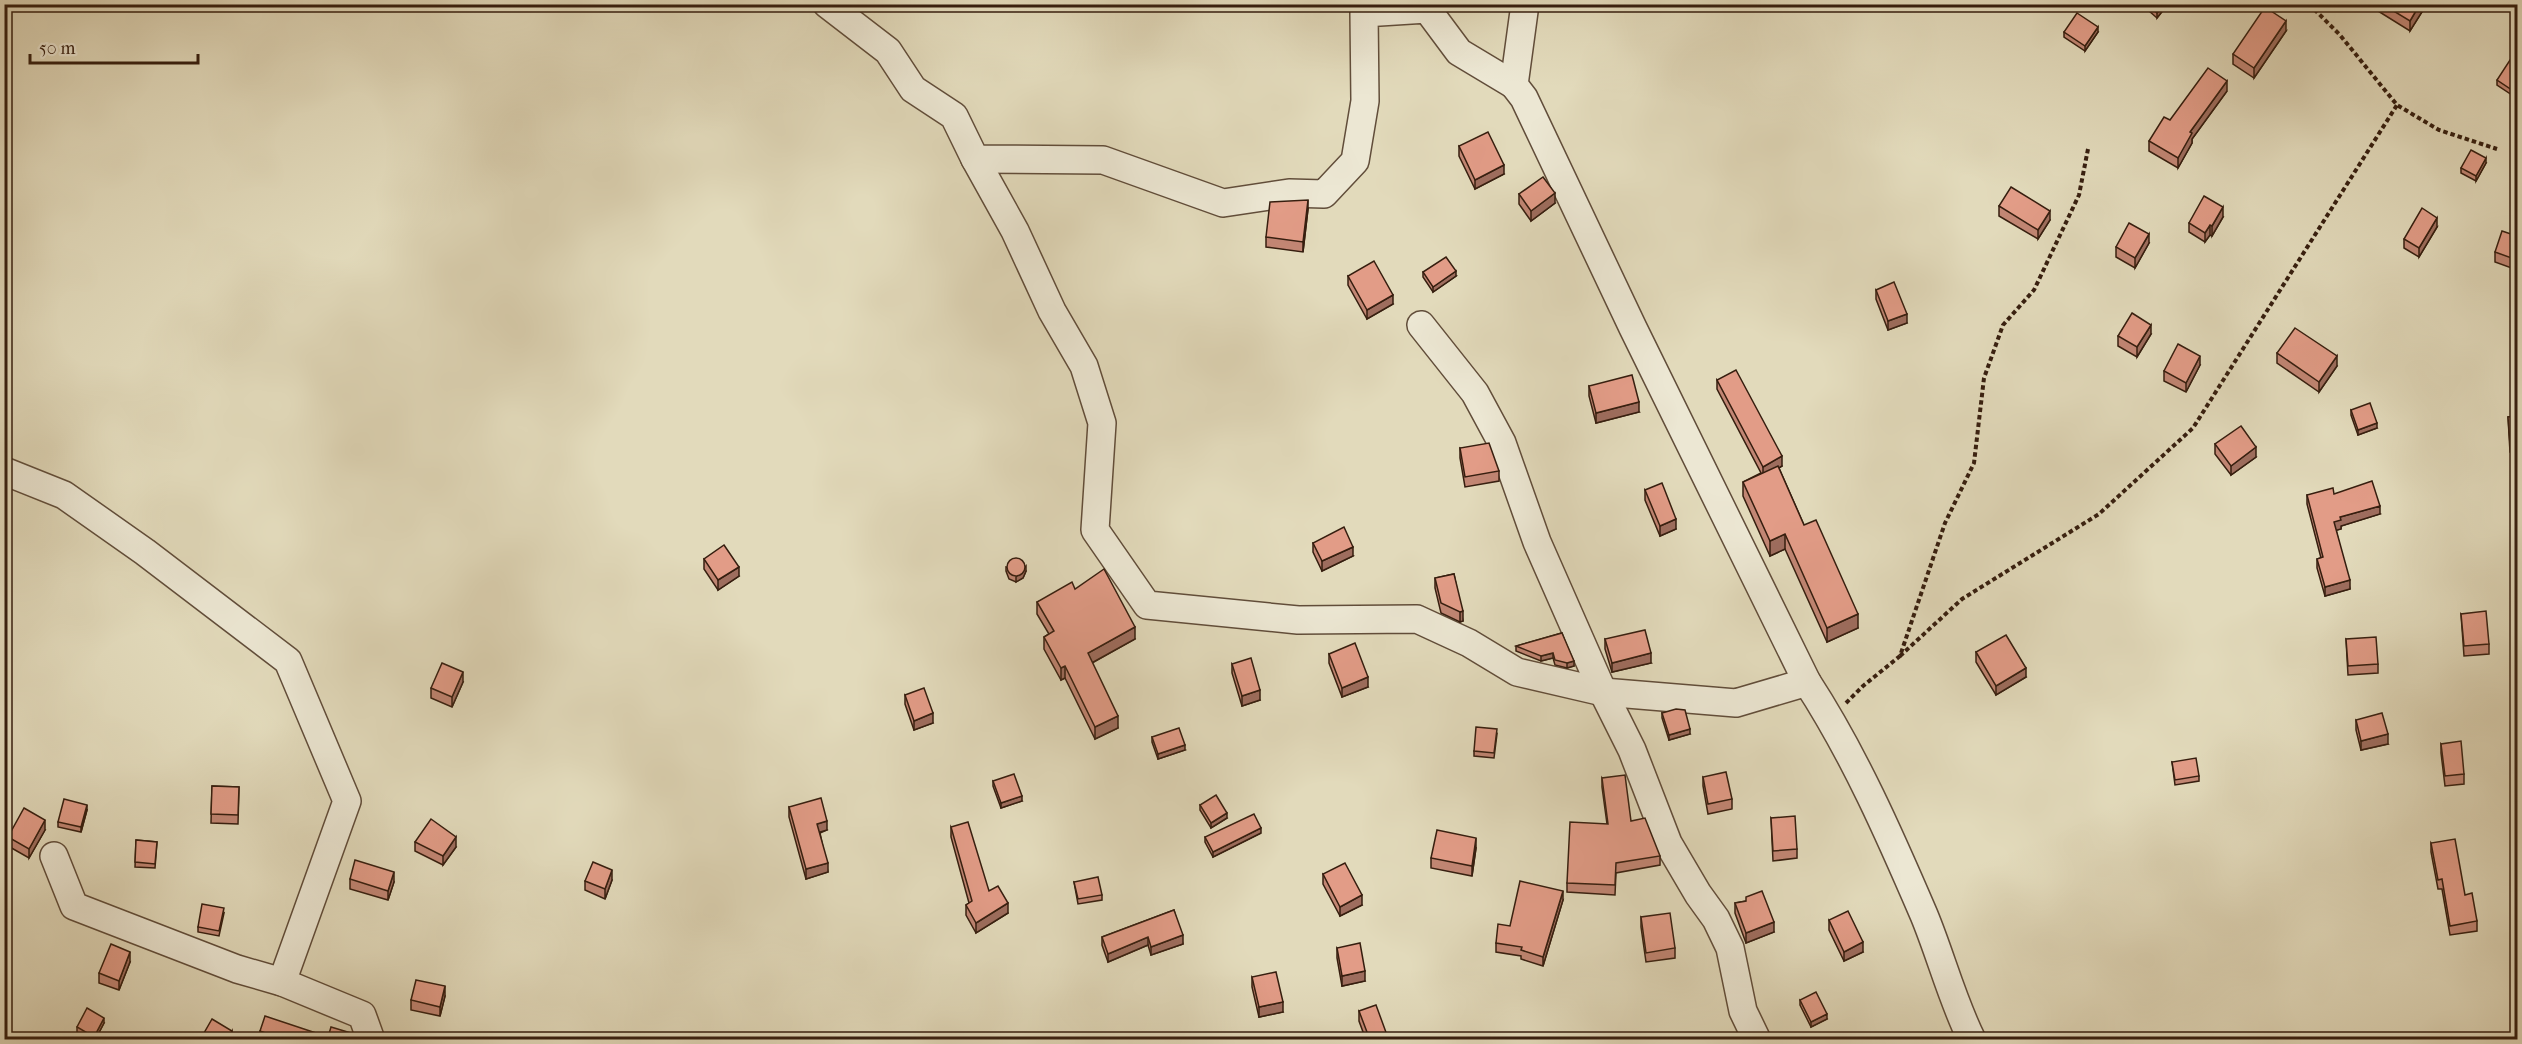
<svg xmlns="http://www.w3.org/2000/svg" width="2522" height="1044" font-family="'IM FELL French Canon',serif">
  <rect width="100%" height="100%" fill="#e2dabb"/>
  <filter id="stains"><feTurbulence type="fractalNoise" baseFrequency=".00333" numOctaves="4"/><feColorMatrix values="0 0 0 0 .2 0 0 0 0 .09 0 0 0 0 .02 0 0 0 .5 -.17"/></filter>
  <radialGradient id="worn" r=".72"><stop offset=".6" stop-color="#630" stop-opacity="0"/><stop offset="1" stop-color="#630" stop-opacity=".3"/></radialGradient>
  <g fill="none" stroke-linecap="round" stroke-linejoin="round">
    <g stroke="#614d3a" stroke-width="30">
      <g id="minor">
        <polyline points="827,4 888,51 913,89 954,116 975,159 1103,160 1223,203 1289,193 1324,194 1355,161 1365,101 1364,13 1427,9 1459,52 1514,85"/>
        <path d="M1525,4L1514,85L1524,98L1633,328L1807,682C1854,754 1890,836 1924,915C1941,956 1952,1000 1972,1040"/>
        <polyline points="975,159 1015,231 1052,311 1084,366 1102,423 1095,530 1147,605 1298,620 1417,619 1469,643 1517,672 1603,692 1736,703 1807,682"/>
        <polyline points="1421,325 1475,393 1502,443 1537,542 1603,692 1632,750 1668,843 1698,894 1716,919 1730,948 1743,1011 1757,1040"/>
        <polyline points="4,471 64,495 145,552 288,661 347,801 282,982"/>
        <polyline points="54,856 74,906 237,969 282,982 362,1015 371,1040"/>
      </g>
    </g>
    <g stroke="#361e0f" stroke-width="4" stroke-dasharray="4.5 3" stroke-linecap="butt">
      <polyline points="2309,4 2340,35 2397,105 2439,130 2497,149"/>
      <polyline points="1900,656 1962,599 2099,514 2193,428 2397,105"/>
      <polyline points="1846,703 1863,686 1900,656 1945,523 1974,463 1984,378 2003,325 2034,290 2079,195 2088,149"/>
    </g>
    <use href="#minor" stroke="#ece7d3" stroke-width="27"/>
  </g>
  <g fill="#c28674" stroke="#361e0f" stroke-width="1.5">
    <polygon points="2141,4 2168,4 2157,18"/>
    <polygon points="2378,4 2425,4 2425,7 2410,31 2378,11"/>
    <polygon points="2286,31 2254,78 2233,64 2233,54"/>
    <polygon points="2064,32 2098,32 2085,51 2064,37"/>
    <polygon points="2517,65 2515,97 2497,85 2497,80"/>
    <polygon points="2227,91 2192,139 2192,143 2178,168 2149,151 2149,141 2170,120"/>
    <polygon points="1459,146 1504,174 1475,189 1459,156"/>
    <polygon points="2486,163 2476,181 2461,173 2461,168"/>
    <polygon points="1519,194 1555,203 1531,221 1519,204"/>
    <polygon points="1999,206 2050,220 2038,239 1999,216"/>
    <polygon points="1308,209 1303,252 1266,247 1266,237"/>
    <polygon points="2223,217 2212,236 2210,235 2205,242 2189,232 2189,223"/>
    <polygon points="2437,227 2419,257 2404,248 2404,239"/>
    <polygon points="2517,236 2517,270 2495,262 2495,252"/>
    <polygon points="2149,243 2135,268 2116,257 2116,247"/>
    <polygon points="1423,272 1456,276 1433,292 1423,277"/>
    <polygon points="1348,276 1393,304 1367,319 1348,285"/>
    <polygon points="1876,290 1907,323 1888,330 1876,299"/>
    <polygon points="2151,334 2137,357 2118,346 2118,336"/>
    <polygon points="2277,353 2337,366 2319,392 2277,363"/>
    <polygon points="2200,365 2186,392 2164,381 2164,371"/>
    <polygon points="1717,380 1782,466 1779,468 1804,525 1858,628 1827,642 1785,549 1770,556 1743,496 1743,482 1761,473 1717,389"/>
    <polygon points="1589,386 1639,412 1596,423 1589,396"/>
    <polygon points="2351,410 2377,428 2358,435 2351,415"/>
    <polygon points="2517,416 2517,452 2510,452 2508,417"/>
    <polygon points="2215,444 2256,457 2231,475 2215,454"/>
    <polygon points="1460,448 1499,471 1499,481 1465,487 1460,458"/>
    <polygon points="1645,490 1676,529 1660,536 1645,500"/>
    <polygon points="2334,494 2380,514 2341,526 2341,529 2336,530 2350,589 2325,596 2317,568 2317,559 2321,558 2307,504 2307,495"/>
    <polygon points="1313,543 1353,556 1322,571 1313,552"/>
    <polygon points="704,559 739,576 718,590 704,569"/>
    <polygon points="1006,567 1026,571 1023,578 1016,582 1009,579 1006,571"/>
    <polygon points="1454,574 1463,621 1460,622 1441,613 1435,588 1435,578"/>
    <polygon points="1075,589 1135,639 1092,663 1118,728 1095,739 1065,678 1061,680 1044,649 1044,637 1049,634 1037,614 1037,602"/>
    <polygon points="2461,614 2489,644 2489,654 2464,656"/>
    <polygon points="1562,633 1574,666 1567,668 1555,665 1553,658 1541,661 1516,651 1516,646"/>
    <polygon points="1605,639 1651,663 1612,672 1605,649"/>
    <polygon points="2346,639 2378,664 2378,673 2348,675"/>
    <polygon points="1976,652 2026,677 1996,695 1976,662"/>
    <polygon points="1329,654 1368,687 1342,697 1329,663"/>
    <polygon points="1232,664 1260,700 1242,706 1232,673"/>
    <polygon points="463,682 452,707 431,698 431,688"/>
    <polygon points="905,695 933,723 914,730 905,704"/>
    <polygon points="1662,713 1690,734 1669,740 1662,718"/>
    <polygon points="2356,720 2388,744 2361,750 2356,730"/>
    <polygon points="1497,734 1494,758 1474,756 1474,751"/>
    <polygon points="1152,737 1185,750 1158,759 1152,742"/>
    <polygon points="2441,744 2464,774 2464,784 2445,786 2441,753"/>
    <polygon points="2172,762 2199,776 2199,781 2175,785"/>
    <polygon points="1703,777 1732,799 1732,809 1708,814 1703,786"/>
    <polygon points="1602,778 1631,821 1660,856 1660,865 1616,873 1615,895 1567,892 1567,883 1607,824 1602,787"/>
    <polygon points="993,781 1022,801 1001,808 993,786"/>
    <polygon points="212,786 239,787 238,824 211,823"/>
    <polygon points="1200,805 1227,818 1211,828 1200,810"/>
    <polygon points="789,807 827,830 820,833 828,872 806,879 789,817"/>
    <polygon points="87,810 81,832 58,827 58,822"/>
    <polygon points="1771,818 1797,849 1797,858 1773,861"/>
    <polygon points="951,827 989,891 1008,913 976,933 966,915 966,905 969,903 951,837"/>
    <polygon points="45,830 29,858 8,846 8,837"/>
    <polygon points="1261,833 1213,857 1205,842 1205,837"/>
    <polygon points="136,840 157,842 155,868 135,867"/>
    <polygon points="415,842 456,847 443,865 415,851"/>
    <polygon points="2431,843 2465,895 2477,921 2477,931 2450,935 2442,889 2438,889 2431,852"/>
    <polygon points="1476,848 1472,876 1431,868 1431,858"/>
    <polygon points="1323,874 1362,905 1340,916 1323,884"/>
    <polygon points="350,879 394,882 388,900 350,889"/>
    <polygon points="612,880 605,899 585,890 585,881"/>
    <polygon points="1074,882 1102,895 1102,900 1078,904"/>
    <polygon points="1563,900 1543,966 1521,959 1521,956 1496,952 1496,943 1510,926"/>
    <polygon points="1746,901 1774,932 1746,943 1735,913 1735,903"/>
    <polygon points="1174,910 1183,944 1151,955 1148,945 1108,962 1102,945 1102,937"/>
    <polygon points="224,913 219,936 198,932 198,927"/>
    <polygon points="1641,917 1675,948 1675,958 1646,962 1641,927"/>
    <polygon points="1829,920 1863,952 1844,961 1829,930"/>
    <polygon points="1337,948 1365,981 1342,986 1337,958"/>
    <polygon points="130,962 119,990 99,983 99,973"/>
    <polygon points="1252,977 1283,1012 1259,1017 1252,987"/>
    <polygon points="445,996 440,1016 411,1010 411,1000"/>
    <polygon points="1800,1000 1827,1019 1811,1027 1800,1005"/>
    <polygon points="1359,1011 1387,1040 1366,1040 1359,1021"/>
    <polygon points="104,1023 95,1040 90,1040 77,1032 77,1027"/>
    <polygon points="260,1031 328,1037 351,1040 261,1040 260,1039"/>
  </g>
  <g fill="#9e6d5e" stroke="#361e0f" stroke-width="1.5">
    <polygon points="2164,4 2168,4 2157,18 2157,13"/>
    <polygon points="2420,4 2425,4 2425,7 2410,31 2410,21"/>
    <polygon points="2286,21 2286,31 2254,78 2254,68"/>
    <polygon points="2098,27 2098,32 2085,51 2085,46"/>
    <polygon points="2227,81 2227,91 2192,139 2192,143 2178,168 2178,158 2190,132"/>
    <polygon points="2486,158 2486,163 2476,181 2476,176"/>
    <polygon points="1504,165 1504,174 1475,189 1475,180"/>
    <polygon points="1555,193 1555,203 1531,221 1531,211"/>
    <polygon points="1308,200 1308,209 1303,252 1303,242"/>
    <polygon points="2223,207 2223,217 2212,236 2212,226"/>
    <polygon points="2050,211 2050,220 2038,239 2038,230"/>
    <polygon points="2437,218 2437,227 2419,257 2419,248"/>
    <polygon points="2210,225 2210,235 2205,242 2205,233"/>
    <polygon points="2149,234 2149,243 2135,268 2135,258"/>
    <polygon points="1456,271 1456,276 1433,292 1433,287"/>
    <polygon points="1393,295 1393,304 1367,319 1367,310"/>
    <polygon points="1907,314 1907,323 1888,330 1888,321"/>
    <polygon points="2151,325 2151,334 2137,357 2137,347"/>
    <polygon points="2200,356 2200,365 2186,392 2186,383"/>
    <polygon points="2337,356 2337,366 2319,392 2319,382"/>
    <polygon points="1639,402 1639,412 1596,423 1596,413"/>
    <polygon points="2377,423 2377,428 2358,435 2358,430"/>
    <polygon points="2256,447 2256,457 2231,475 2231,466"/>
    <polygon points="1782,456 1782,466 1763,477 1763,467"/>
    <polygon points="2380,506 2380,514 2341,526 2341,529 2334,531 2334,522 2340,517"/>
    <polygon points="1676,519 1676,529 1660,536 1660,526"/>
    <polygon points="1785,534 1785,549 1770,556 1770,541"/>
    <polygon points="1353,547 1353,556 1322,571 1322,561"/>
    <polygon points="1026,566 1026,571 1023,578 1016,582 1016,577"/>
    <polygon points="739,567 739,576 718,590 718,580"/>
    <polygon points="2350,580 2350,589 2325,596 2325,587"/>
    <polygon points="1463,611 1463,621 1460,622 1460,612"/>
    <polygon points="1858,614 1858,628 1827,642 1827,628"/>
    <polygon points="1135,627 1135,639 1088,665 1088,653"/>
    <polygon points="1553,653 1553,658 1541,661 1541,656"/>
    <polygon points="1651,653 1651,663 1612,672 1612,663"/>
    <polygon points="1574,661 1574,666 1567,668 1567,663"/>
    <polygon points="1065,666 1065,678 1061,680 1061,668"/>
    <polygon points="2026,668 2026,677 1996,695 1996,686"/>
    <polygon points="463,672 463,682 452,707 452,697"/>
    <polygon points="1368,677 1368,687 1342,697 1342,688"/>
    <polygon points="1260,690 1260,700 1242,706 1242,696"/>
    <polygon points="933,713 933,723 914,730 914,721"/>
    <polygon points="1118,716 1118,728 1095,739 1095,727"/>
    <polygon points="1690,729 1690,734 1669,740 1669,735"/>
    <polygon points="2388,734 2388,744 2361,750 2361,741"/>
    <polygon points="1185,745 1185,750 1158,759 1158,754"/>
    <polygon points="1022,796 1022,801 1001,808 1001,803"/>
    <polygon points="87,805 87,810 81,832 81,827"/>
    <polygon points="1227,813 1227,818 1211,828 1211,823"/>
    <polygon points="45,820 45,830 29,858 29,849"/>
    <polygon points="827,821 827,830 817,833 817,824"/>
    <polygon points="1261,828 1261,833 1213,857 1213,852"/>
    <polygon points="456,837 456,847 443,865 443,856"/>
    <polygon points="1476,838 1476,848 1472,876 1472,866"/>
    <polygon points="828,863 828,872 806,879 806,869"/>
    <polygon points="612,870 612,880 605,899 605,889"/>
    <polygon points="394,872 394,882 388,900 388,891"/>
    <polygon points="1563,891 1563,900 1543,966 1543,957"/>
    <polygon points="1362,895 1362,905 1340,916 1340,907"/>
    <polygon points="1008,903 1008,913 976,933 976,923"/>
    <polygon points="1774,922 1774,932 1746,943 1746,933"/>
    <polygon points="1183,935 1183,944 1151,955 1151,947"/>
    <polygon points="1148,937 1148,945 1108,962 1108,954"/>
    <polygon points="1863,942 1863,952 1844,961 1844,952"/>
    <polygon points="130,952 130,962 119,990 119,981"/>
    <polygon points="1365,971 1365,981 1342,986 1342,976"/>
    <polygon points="445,986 445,996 440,1016 440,1007"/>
    <polygon points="1283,1002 1283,1012 1259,1017 1259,1007"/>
    <polygon points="1827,1014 1827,1019 1811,1027 1811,1022"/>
    <polygon points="104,1018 104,1023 95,1040 94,1040 94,1037"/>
    <polygon points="232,1031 232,1040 227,1040"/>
    <polygon points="1387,1035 1387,1040 1376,1040"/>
  </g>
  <g fill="#e29c87" stroke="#361e0f" stroke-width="1.5">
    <polygon points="2146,4 2164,4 2157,13"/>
    <polygon points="2382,4 2420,4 2410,21"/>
    <polygon points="2265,7 2286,21 2254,68 2233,54"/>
    <polygon points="2077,13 2098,27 2085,46 2064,32"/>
    <polygon points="2510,60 2517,65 2517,89 2515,92 2497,80"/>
    <polygon points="2208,68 2227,81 2190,132 2192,133 2178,158 2149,141 2164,117 2170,120"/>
    <polygon points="1488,132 1504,165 1475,180 1459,146"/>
    <polygon points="2471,150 2486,158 2476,176 2461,168"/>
    <polygon points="1543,177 1555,193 1531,211 1519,194"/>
    <polygon points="2011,187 2050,211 2038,230 1999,206"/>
    <polygon points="2204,196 2223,207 2212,226 2210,225 2205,233 2189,223"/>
    <polygon points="1308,200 1303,242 1266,237 1270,202"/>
    <polygon points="2422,208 2437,218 2419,248 2404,239"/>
    <polygon points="2129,223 2149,234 2135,258 2116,247"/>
    <polygon points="2502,231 2517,236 2517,260 2495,252"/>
    <polygon points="1446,257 1456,271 1433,287 1423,272"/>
    <polygon points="1374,261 1393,295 1367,310 1348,276"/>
    <polygon points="1894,282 1907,314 1888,321 1876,290"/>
    <polygon points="2132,313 2151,325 2137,347 2118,336"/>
    <polygon points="2295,328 2337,356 2319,382 2277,353"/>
    <polygon points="2178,344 2200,356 2186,383 2164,371"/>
    <polygon points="1736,370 1782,456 1763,467 1717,380"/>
    <polygon points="1632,375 1639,402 1596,413 1589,386"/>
    <polygon points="2370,403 2377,423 2358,430 2351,410"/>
    <polygon points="2517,416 2517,444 2510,445 2508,417"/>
    <polygon points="2241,426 2256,447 2231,466 2215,444"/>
    <polygon points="1489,443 1499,471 1465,477 1460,448"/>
    <polygon points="1778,466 1804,525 1816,520 1858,614 1827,628 1785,534 1770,541 1743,482"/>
    <polygon points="2372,481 2380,506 2340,517 2341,520 2334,522 2350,580 2325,587 2317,559 2323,557 2307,495 2333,488 2334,494"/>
    <polygon points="1662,483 1676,519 1660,526 1645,490"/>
    <polygon points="1344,527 1353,547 1322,561 1313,543"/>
    <polygon points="724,545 739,567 718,580 704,559"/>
    <circle cx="1016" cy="567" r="9"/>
    <polygon points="1104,569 1135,627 1088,653 1118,716 1095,727 1065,666 1061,668 1044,637 1054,631 1037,602 1072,582 1075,589"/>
    <polygon points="1454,574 1463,611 1460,612 1441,603 1435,578"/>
    <polygon points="2486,611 2489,644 2464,646 2461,614"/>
    <polygon points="1645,630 1651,653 1612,663 1605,639"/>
    <polygon points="1562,633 1574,661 1567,663 1555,660 1553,653 1541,656 1516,646"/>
    <polygon points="2006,635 2026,668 1996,686 1976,652"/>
    <polygon points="2376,637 2378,664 2348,666 2346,639"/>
    <polygon points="1355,643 1368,677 1342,688 1329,654"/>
    <polygon points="1251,658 1260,690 1242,696 1232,664"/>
    <polygon points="442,663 463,672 452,697 431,688"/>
    <polygon points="924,688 933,713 914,721 905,695"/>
    <polygon points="1676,709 1685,710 1690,729 1669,735 1662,713"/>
    <polygon points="2382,713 2388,734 2361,741 2356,720"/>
    <polygon points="1476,727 1497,729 1494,753 1474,751"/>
    <polygon points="1179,728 1185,745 1158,754 1152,737"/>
    <polygon points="2461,741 2464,774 2445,776 2441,744"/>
    <polygon points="2196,758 2199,776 2175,780 2172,762"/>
    <polygon points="1726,772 1732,799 1708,804 1703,777"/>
    <polygon points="1014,774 1022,796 1001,803 993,781"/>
    <polygon points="1625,775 1631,821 1645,818 1660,856 1616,863 1615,885 1567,883 1570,822 1608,824 1602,778"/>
    <polygon points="212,786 239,787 238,815 211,814"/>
    <polygon points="1216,795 1227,813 1211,823 1200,805"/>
    <polygon points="821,798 827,821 817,824 828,863 806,869 789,807"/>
    <polygon points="64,799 87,805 81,827 58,822"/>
    <polygon points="24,808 45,820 29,849 8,837"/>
    <polygon points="1254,814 1261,828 1213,852 1205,837"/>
    <polygon points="1795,816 1797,849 1773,851 1771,818"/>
    <polygon points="431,819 456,837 443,856 415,842"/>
    <polygon points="968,822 989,891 998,886 1008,903 976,923 966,905 972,901 951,827"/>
    <polygon points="1437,830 1476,838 1472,866 1431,858"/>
    <polygon points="2455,839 2465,895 2472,893 2477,921 2450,926 2442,879 2438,880 2431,843"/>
    <polygon points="136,840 157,842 155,864 135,862"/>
    <polygon points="355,860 394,872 388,891 350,879"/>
    <polygon points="593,862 612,870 605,889 585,881"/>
    <polygon points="1345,863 1362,895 1340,907 1323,874"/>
    <polygon points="1098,877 1102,895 1078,899 1074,882"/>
    <polygon points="1520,881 1563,891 1543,957 1521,950 1522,947 1496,943 1498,924 1510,926"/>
    <polygon points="1762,891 1774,922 1746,933 1735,903 1746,901 1746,897"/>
    <polygon points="202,904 224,908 219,931 198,927"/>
    <polygon points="1174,910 1183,935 1151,947 1148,937 1108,954 1102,937"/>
    <polygon points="1848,911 1863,942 1844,952 1829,920"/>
    <polygon points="1670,913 1675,948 1646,953 1641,917"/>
    <polygon points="1360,943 1365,971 1342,976 1337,948"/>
    <polygon points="111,944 130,952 119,981 99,973"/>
    <polygon points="1276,972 1283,1002 1259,1007 1252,977"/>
    <polygon points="416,980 445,986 440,1007 411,1000"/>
    <polygon points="1816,992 1827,1014 1811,1022 1800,1000"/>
    <polygon points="1376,1005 1387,1035 1376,1040 1370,1040 1359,1011"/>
    <polygon points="87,1008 104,1018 94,1037 77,1027"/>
    <polygon points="265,1016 328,1037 331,1027 351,1033 349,1040 284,1040 260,1031"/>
    <polygon points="212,1019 232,1031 227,1040 200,1040"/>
  </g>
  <rect width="2522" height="1044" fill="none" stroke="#e2dabb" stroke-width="24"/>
  <rect x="6" y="6" width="2510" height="1032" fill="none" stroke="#361e0f" stroke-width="3"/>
  <rect x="12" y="12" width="2498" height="1020" fill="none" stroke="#361e0f" stroke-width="1.5"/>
  <path d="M30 54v9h168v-9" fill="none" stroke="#361e0f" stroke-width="3"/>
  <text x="39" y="54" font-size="18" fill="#361e0f" stroke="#ece7d3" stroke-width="4.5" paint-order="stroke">50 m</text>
  <rect width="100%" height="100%" filter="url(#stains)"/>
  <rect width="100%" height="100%" fill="url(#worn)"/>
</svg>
